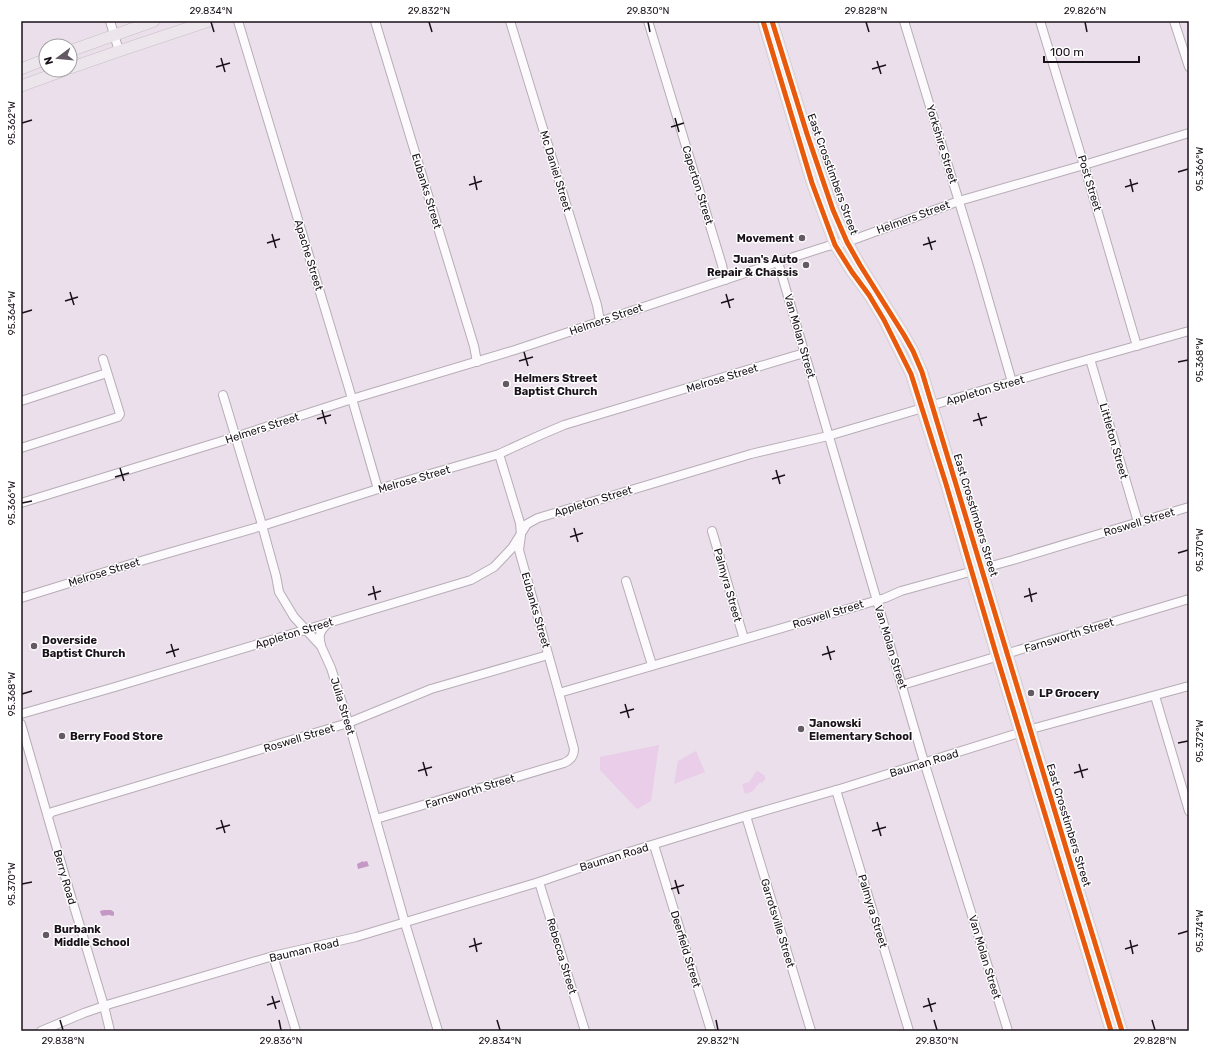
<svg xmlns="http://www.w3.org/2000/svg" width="1210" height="1052" font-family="Rubik,sans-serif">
  <rect width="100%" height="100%" fill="#eadfea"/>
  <g fill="#e9cde9">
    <polygon points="659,745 651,801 637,809 600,770 600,757"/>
    <polygon points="696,751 705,772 674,784 678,761"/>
    <polygon points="758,771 765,776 765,779 762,783 761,782 759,783 753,791 745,794 742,784 749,782 756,772"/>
  </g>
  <g fill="#c498c4">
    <polygon points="363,861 363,862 367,861 369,866 358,869 357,864"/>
    <polygon points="104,910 111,910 114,912 114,915 113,916 109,915 102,916 100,912 100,911"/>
  </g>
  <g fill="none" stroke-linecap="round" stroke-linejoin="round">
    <g stroke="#b6adb6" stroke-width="10">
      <g id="minor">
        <polyline points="110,21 119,51"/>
        <polyline points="238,21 348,385 378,489"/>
        <polyline points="375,21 474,346 477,362"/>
        <polyline points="510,21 597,305 600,321"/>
        <polyline points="648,21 722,265 725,280"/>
        <polyline points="904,21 978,264 1012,382"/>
        <polyline points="1040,21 1086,172 1137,346"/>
        <polyline points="1174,21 1189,67"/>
        <polyline points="778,262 922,755 1008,1031"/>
        <polyline points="1090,359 1138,522"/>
        <polyline points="223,395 260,518 276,576 279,592 294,617 321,646 331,668 351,731 405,923 438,1031"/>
        <polyline points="21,401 107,373"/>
        <polyline points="21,448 118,417 120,414 103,359"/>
        <polyline points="21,503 235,437 352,399 515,350 778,262 828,246 847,242 959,201 1084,165 1189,133"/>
        <polyline points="712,531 744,639"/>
        <polyline points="626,581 652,665"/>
        <polyline points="21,598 134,563 262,526 378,489 499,454 536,437 564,425 794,356 805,353"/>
        <path d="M321,645C318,635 320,631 328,623"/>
        <polyline points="902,685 1189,599"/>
        <polyline points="559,693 885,598 901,591 1013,560 1189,507"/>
        <polyline points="1155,696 1189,811"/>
        <polyline points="21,714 115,687 471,580 494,567 512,548 527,524 538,518 751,454 828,436 1065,366 1189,331"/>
        <polyline points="21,724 64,873 104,1006 110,1031"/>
        <polyline points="836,790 909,1031"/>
        <polyline points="48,816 52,812 348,723 431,689 548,655"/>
        <polyline points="746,816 811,1031"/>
        <path d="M376,819L564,763C571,760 574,756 574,749L559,693L519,550L521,535L520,523L499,454"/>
        <polyline points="654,845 711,1031"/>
        <polyline points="539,882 585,1031"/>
        <polyline points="273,956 296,1031"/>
        <polyline points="41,1031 84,1013 110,1004 273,956 356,937 539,882 606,859 746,816 843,788 1035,728 1189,686"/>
      </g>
    </g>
    <g stroke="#c6c0c6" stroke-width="12">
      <g id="major">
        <polyline points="763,21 812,183 835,245 852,272 869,295 884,320 911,374 946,484 997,657 1111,1031"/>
        <polyline points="772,21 807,134 833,210 847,242 860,265 904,335 913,351 922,372 1079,891 1122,1031"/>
        <polyline points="70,51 154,21"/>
        <polyline points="70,68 119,51 209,21"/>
        <polyline points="21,69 46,59"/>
        <polyline points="21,86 65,70"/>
      </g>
    </g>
    <use href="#minor" stroke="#fcfafc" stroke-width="8"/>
    <use href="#major" stroke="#ece6ec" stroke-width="11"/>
    <g stroke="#fff" stroke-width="8">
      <g id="cycleway">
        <polyline points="763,21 812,183 835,245 852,272 869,295 884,320 911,374 946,484 997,657 1111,1031"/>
        <polyline points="772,21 807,134 833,210 847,242 860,265 904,335 913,351 922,372 1079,891 1122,1031"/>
      </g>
    </g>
    <use href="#cycleway" stroke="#e8590c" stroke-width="5"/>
  </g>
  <path fill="none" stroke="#1a121a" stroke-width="1.5" d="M211,22L214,32M429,22L432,32M648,22L650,32M866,22L869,32M1085,22L1087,32M221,58L225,72M877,61L881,74M216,67L230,63M872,69L886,65M675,118L679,132M22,123L32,120M671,127L684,123M1178,172L1188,169M474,176L477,190M1130,179L1133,192M469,185L482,181M1125,187L1138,183M272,234L276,248M928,237L932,250M267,243L280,239M923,245L936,241M70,292L74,305M726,294L730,308M65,301L78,297M721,303L734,299M22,313L32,310M524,352L528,366M519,361L533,357M1178,362L1188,360M322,410L326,424M978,413L982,426M317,419L331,415M973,421L987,417M120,468L124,481M776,470L780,484M115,477L129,473M772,479L785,475M22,503L32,501M574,528L578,542M570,537L583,533M1178,553L1188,550M373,586L376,600M1029,588L1032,602M368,595L381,591M1024,597L1037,593M171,644L175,657M827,646L831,660M166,653L179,649M822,655L835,651M22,694L32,691M625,704L629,718M620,713L634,709M1178,743L1188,741M423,762L427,776M1079,764L1083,778M418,771L432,767M1074,773L1088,769M221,820L225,833M877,822L881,836M216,829L230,825M872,831L886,827M675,880L679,894M22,884L32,882M671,889L684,885M1178,934L1188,931M474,938L477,952M1130,940L1133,954M469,947L482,943M1125,949L1138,945M272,996L276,1009M928,998L932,1012M267,1005L280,1001M923,1007L936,1003M60,1020L63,1030M279,1020L281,1030M497,1020L500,1030M716,1020L718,1030M934,1020L937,1030M1152,1020L1155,1030"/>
  <g fill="#635a63" stroke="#fff" stroke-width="1.5">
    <circle cx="802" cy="238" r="4"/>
    <circle cx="806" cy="265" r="4"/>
    <circle cx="506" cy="384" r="4"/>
    <circle cx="34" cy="646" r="4"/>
    <circle cx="1031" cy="693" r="4"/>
    <circle cx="801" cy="729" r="4"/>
    <circle cx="62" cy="736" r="4"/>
    <circle cx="46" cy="935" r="4"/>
  </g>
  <g text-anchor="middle" stroke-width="3" stroke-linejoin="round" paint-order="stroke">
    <g font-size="11" fill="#1a121a" stroke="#fff">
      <text transform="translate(942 144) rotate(73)" y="4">Yorkshire Street</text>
      <text transform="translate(556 171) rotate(73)" y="4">Mc Daniel Street</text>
      <text transform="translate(833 174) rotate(70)" y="4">East Crosstimbers Street</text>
      <text transform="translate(1090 183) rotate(73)" y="4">Post Street</text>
      <text transform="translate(698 185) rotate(73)" y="4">Caperton Street</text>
      <text transform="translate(427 191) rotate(73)" y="4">Eubanks Street</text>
      <text transform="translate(913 217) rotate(-20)" y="4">Helmers Street</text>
      <text transform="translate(309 255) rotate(73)" y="4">Apache Street</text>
      <text transform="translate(606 319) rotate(-19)" y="4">Helmers Street</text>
      <text transform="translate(800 336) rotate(74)" y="4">Van Molan Street</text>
      <text transform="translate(722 378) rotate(-17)" y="4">Melrose Street</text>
      <text transform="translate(985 390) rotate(-16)" y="4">Appleton Street</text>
      <text transform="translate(262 428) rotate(-18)" y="4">Helmers Street</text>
      <text transform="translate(1114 441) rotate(74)" y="4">Littleton Street</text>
      <text transform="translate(414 479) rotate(-16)" y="4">Melrose Street</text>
      <text transform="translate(593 501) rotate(-17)" y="4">Appleton Street</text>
      <text transform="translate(976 515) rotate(73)" y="4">East Crosstimbers Street</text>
      <text transform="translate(1139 522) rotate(-17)" y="4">Roswell Street</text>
      <text transform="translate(104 572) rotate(-17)" y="4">Melrose Street</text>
      <text transform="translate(728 585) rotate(74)" y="4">Palmyra Street</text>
      <text transform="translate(536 610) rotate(74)" y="4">Eubanks Street</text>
      <text transform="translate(828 614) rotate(-17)" y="4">Roswell Street</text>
      <text transform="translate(294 633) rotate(-17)" y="4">Appleton Street</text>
      <text transform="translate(1069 635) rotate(-17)" y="4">Farnsworth Street</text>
      <text transform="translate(891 647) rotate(73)" y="4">Van Molan Street</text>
      <text transform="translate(343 706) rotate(73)" y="4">Julia Street</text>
      <text transform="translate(299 738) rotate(-17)" y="4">Roswell Street</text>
      <text transform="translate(924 763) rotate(-17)" y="4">Bauman Road</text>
      <text transform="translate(470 791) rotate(-17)" y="4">Farnsworth Street</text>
      <text transform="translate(1069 825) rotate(73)" y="4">East Crosstimbers Street</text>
      <text transform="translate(614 857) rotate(-17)" y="4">Bauman Road</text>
      <text transform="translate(65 877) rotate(74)" y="4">Berry Road</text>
      <text transform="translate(873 911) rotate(73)" y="4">Palmyra Street</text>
      <text transform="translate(778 923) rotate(73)" y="4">Garrotsville Street</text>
      <text transform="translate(686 949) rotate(73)" y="4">Deerfield Street</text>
      <text transform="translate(304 950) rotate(-13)" y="4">Bauman Road</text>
      <text transform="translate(562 956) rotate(73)" y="4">Rebecca Street</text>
      <text transform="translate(985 957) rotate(73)" y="4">Van Molan Street</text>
    </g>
    <g font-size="11" font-weight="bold" fill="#1a121a" stroke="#fff" text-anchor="start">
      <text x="794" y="242" text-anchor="end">Movement</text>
      <text x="798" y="263" text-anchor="end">Juan's Auto<tspan x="798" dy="13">Repair &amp; Chassis</tspan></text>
      <text x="514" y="382">Helmers Street<tspan x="514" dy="13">Baptist Church</tspan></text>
      <text x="42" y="644">Doverside<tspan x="42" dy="13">Baptist Church</tspan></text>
      <text x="1039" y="697">LP Grocery</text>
      <text x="809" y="727">Janowski<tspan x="809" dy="13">Elementary School</tspan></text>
      <text x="70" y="740">Berry Food Store</text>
      <text x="54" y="933">Burbank<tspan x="54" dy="13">Middle School</tspan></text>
    </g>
  </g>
  <rect width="1210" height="1052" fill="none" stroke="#ffffff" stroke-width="44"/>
  <g transform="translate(58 58) rotate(254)"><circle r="19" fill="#ffffff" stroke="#a3a0a3"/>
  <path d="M0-3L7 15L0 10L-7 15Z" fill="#635a63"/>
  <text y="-6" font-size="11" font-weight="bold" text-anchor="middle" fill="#1a121a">N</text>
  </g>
  <path d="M1044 56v6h95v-6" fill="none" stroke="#1a121a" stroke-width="2"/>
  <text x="1050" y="56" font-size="12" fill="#1a121a" stroke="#ffffff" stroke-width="3" paint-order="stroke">100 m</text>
  <rect x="22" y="22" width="1166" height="1008" fill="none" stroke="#1a121a" stroke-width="1.5"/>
  <g font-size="10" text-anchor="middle" fill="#1a121a">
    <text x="211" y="14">29.834°N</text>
    <text x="429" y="14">29.832°N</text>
    <text x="648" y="14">29.830°N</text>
    <text x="866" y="14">29.828°N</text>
    <text x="1085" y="14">29.826°N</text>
    <text transform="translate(11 123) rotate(-90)" y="4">95.362°W</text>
    <text transform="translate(1199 169) rotate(-90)" y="4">95.366°W</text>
    <text transform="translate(11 313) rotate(-90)" y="4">95.364°W</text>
    <text transform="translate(1199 360) rotate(-90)" y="4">95.368°W</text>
    <text transform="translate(11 503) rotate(-90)" y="4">95.366°W</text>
    <text transform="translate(1199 550) rotate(-90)" y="4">95.370°W</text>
    <text transform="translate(11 694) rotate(-90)" y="4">95.368°W</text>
    <text transform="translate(1199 741) rotate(-90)" y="4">95.372°W</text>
    <text transform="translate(11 884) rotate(-90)" y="4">95.370°W</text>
    <text transform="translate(1199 931) rotate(-90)" y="4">95.374°W</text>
    <text x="63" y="1044">29.838°N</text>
    <text x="281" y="1044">29.836°N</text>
    <text x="500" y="1044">29.834°N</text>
    <text x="718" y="1044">29.832°N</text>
    <text x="937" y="1044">29.830°N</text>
    <text x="1155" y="1044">29.828°N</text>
  </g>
</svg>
